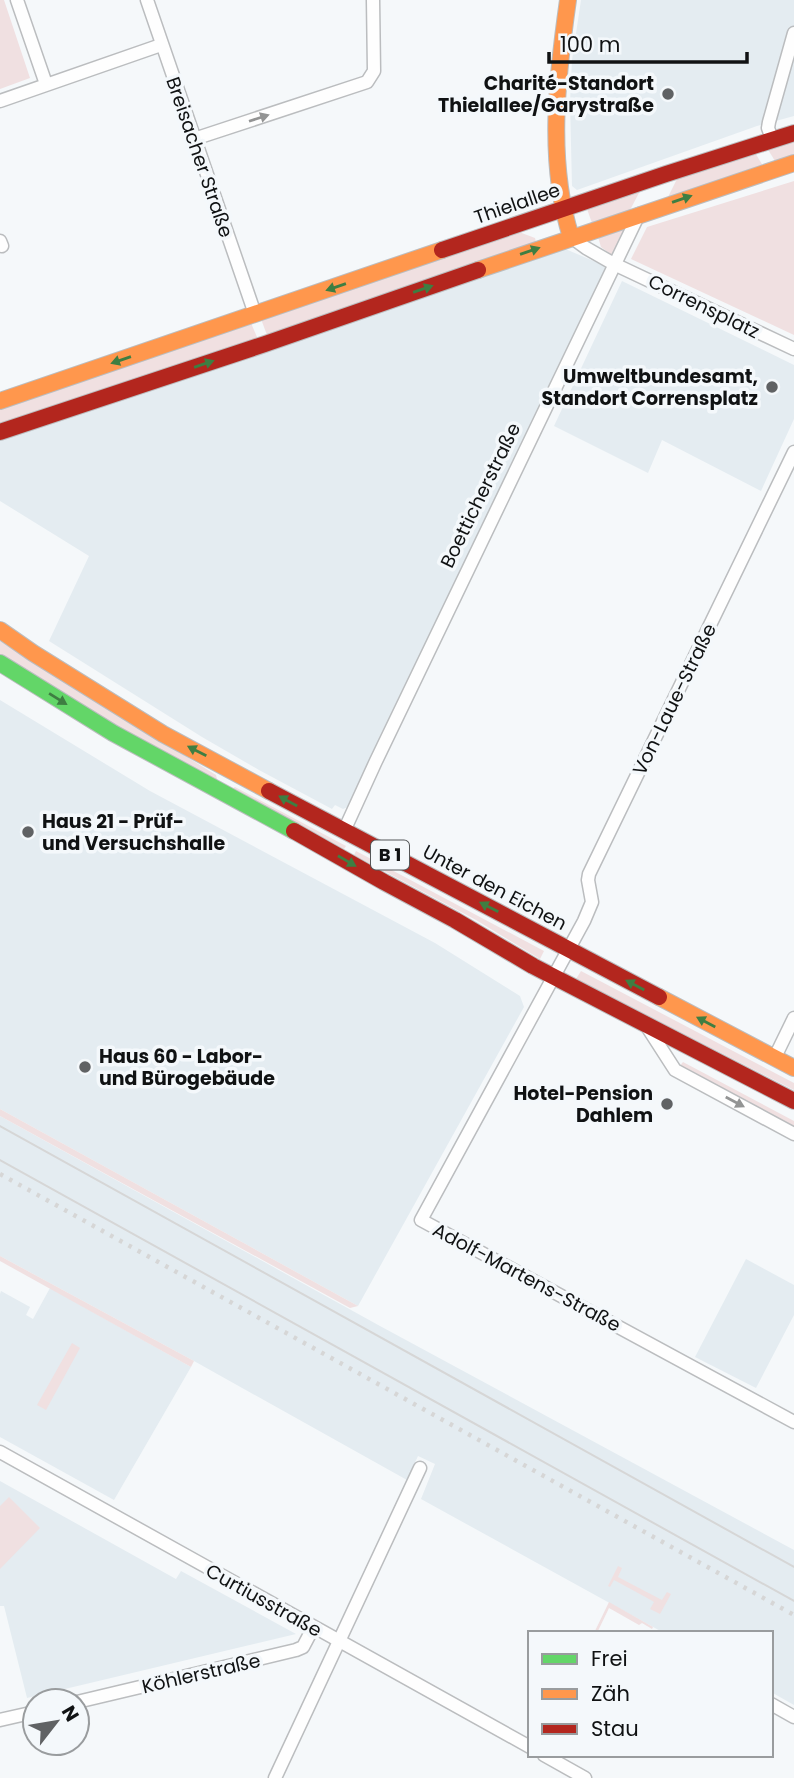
<svg xmlns="http://www.w3.org/2000/svg" width="794" height="1778" font-family="Poppins,sans-serif">
  <rect width="100%" height="100%" fill="#f5f8fa"/>
  <g fill="#e4ecf1">
    <polygon points="581,0 794,0 794,116 757,126 577,190 572,186 570,102 572,60"/>
    <polygon points="563,248 603,265 606,269 350,806 343,809 335,805 332,809 259,770 202,737 49,641 89,556 0,501 0,439"/>
    <polygon points="622,281 794,365 794,419 761,491 662,440 648,473 554,426"/>
    <polygon points="0,700 150,791 435,943 520,996 524,1007 358,1306 0,1109"/>
    <polygon points="0,1116 380,1326 794,1550 794,1705 771,1692 771,1633 664,1633 421,1499 435,1464 418,1456 407,1480 194,1361 0,1256"/>
    <polygon points="746,1259 794,1285 794,1315 756,1388 695,1357"/>
    <polygon points="50,1288 191,1367 114,1500 0,1437 0,1294 1,1291 30,1307 26,1315 33,1319"/>
    <polygon points="0,1481 176,1579 181,1571 296,1634 27,1698 4,1606 0,1606"/>
  </g>
  <g fill="#f0e0e1">
    <polygon points="0,0 4,0 30,78 0,89"/>
    <polygon points="794,140 794,156 775,161 767,148"/>
    <polygon points="754,151 763,166 668,197 678,177"/>
    <polygon points="794,181 794,335 631,259 647,227"/>
    <polygon points="640,191 630,210 592,223 587,209"/>
    <polygon points="626,228 613,256 601,247 598,237"/>
    <polygon points="519,232 535,238 536,242 267,335 261,319"/>
    <polygon points="251,323 257,337 256,340 0,426 0,408"/>
    <polygon points="0,641 216,775 217,779 215,780 144,743 0,655"/>
    <polygon points="235,787 346,846 344,849 233,788"/>
    <polygon points="356,851 544,951 540,959 476,920 354,855"/>
    <polygon points="581,971 794,1083 794,1090 576,979"/>
    <polygon points="683,1062 794,1121 794,1129 679,1067"/>
    <polygon points="0,1109 358,1306 350,1308 0,1116"/>
    <polygon points="0,1256 194,1361 191,1367 0,1261"/>
    <polygon points="72,1343 80,1348 46,1410 37,1405"/>
    <polygon points="9,1497 40,1528 0,1569 0,1506"/>
    <polygon points="618,1566 622,1568 618,1577 662,1600 667,1592 671,1594 660,1614 650,1609 654,1602 649,1599 614,1580 610,1587 608,1586"/>
    <polygon points="609,1602 653,1627 652,1629 642,1623 639,1625 609,1608 597,1633 594,1633"/>
  </g>
  <g fill="none" stroke-linecap="round" stroke-linejoin="round">
    <g stroke="#bbbdbf" stroke-width="15">
      <g id="street">
        <polyline points="17,0 46,84"/>
        <polyline points="147,0 255,314"/>
        <polyline points="0,101 161,45"/>
        <polyline points="194,139 367,82 374,71 373,0"/>
        <polyline points="772,139 768,128 769,122 794,33"/>
        <polyline points="571,237 586,248 614,264 794,349"/>
        <polyline points="0,241 2,246"/>
        <polyline points="794,452 589,874 588,880 592,902 584,921 421,1220 794,1422"/>
        <polyline points="344,831 376,761 639,214"/>
        <polyline points="646,1025 675,1070 794,1134"/>
        <polyline points="775,1057 794,1018"/>
        <polyline points="0,1452 530,1747"/>
        <polyline points="77,1702 296,1650 303,1647 313,1628"/>
        <polyline points="771,1704 794,1717"/>
        <polyline points="0,1720 35,1712"/>
        <polyline points="544,1755 585,1778"/>
        <polyline points="275,1778 420,1468"/>
      </g>
    </g>
    <g stroke="#bbbdbf" stroke-width="18">
      <polyline id="fast" points="0,663 113,733 294,831"/>
    </g>
    <g stroke="#bbbdbf" stroke-width="18">
      <g id="slow">
        <path d="M568,0C557,77 547,161 571,237"/>
        <polyline points="478,270 794,163"/>
        <polyline points="0,401 442,250"/>
        <polyline points="0,630 33,653 163,734 269,791"/>
        <polyline points="659,997 794,1068"/>
      </g>
    </g>
    <g stroke="#bbbdbf" stroke-width="18">
      <g id="jam">
        <polyline points="442,250 666,174 794,133"/>
        <polyline points="0,432 265,344 478,270"/>
        <polyline points="269,791 659,997"/>
        <polyline points="294,831 384,882 455,920 533,966 794,1101"/>
      </g>
    </g>
    <use href="#street" stroke="#fefefe" stroke-width="12"/>
    <use href="#fast" stroke="#63d668" stroke-width="16"/>
    <use href="#slow" stroke="#ff974d" stroke-width="16"/>
    <use href="#jam" stroke="#b3261e" stroke-width="16"/>
    <g stroke="#d6d6d6" stroke-width="2">
      <polyline points="0,1126 794,1567"/>
      <polyline points="0,1160 794,1601"/>
    </g>
    <polyline stroke="#d6d6d6" stroke-width="4.5" stroke-dasharray="3.5 7" stroke-linecap="butt" points="0,1174 794,1615"/>
  </g>
  <defs><path id="oneway-solid" d="M-6-.8H1V-3.2L6.5 0L1 3.2V.8H-6Z" transform="scale(1.75)"/></defs>
  <g fill="#939494">
    <use href="#oneway-solid" transform="translate(259 118) rotate(-18)"/>
    <use href="#oneway-solid" transform="translate(735 1102) rotate(28)"/>
  </g>
  <g fill="#3e7e42">
    <use href="#oneway-solid" transform="translate(682 199) rotate(-19)"/>
    <use href="#oneway-solid" transform="translate(530 251) rotate(-19)"/>
    <use href="#oneway-solid" transform="translate(336 287) rotate(161)"/>
    <use href="#oneway-solid" transform="translate(423 289) rotate(-19)"/>
    <use href="#oneway-solid" transform="translate(121 360) rotate(161)"/>
    <use href="#oneway-solid" transform="translate(204 364) rotate(-19)"/>
    <use href="#oneway-solid" transform="translate(58 699) rotate(32)"/>
    <use href="#oneway-solid" transform="translate(197 751) rotate(-153)"/>
    <use href="#oneway-solid" transform="translate(288 801) rotate(-151)"/>
    <use href="#oneway-solid" transform="translate(347 861) rotate(30)"/>
    <use href="#oneway-solid" transform="translate(489 907) rotate(-153)"/>
    <use href="#oneway-solid" transform="translate(635 985) rotate(-152)"/>
    <use href="#oneway-solid" transform="translate(706 1022) rotate(-152)"/>
  </g>
  <g fill="#606264" stroke="#f4f8fb" stroke-width="2.5">
    <circle cx="668" cy="94" r="7"/>
    <circle cx="772" cy="387" r="7"/>
    <circle cx="28" cy="832" r="7"/>
    <circle cx="85" cy="1067" r="7"/>
    <circle cx="667" cy="1104" r="7"/>
  </g>
  <g text-anchor="middle" stroke-width="7" stroke-linejoin="round" paint-order="stroke">
    <rect fill="#f4f8fb" stroke="#545759" stroke-width="2" x="371" y="840.5" width="38" height="29" rx="5"/>
    <g font-size="18" font-weight="bold" fill="#101213">
      <text x="390" y="861">B 1</text>
    </g>
    <g font-size="19" font-weight="bold" fill="#101213" stroke="#f4f8fb" text-anchor="end">
      <text x="654" y="90">Charité-Standort<tspan x="654" dy="22">Thielallee/Garystraße</tspan></text>
      <text x="758" y="383">Umweltbundesamt,<tspan x="758" dy="22">Standort Corrensplatz</tspan></text>
      <text x="42" y="828" text-anchor="start">Haus 21 - Prüf-<tspan x="42" dy="22">und Versuchshalle</tspan></text>
      <text x="99" y="1063" text-anchor="start">Haus 60 - Labor-<tspan x="99" dy="22">und Bürogebäude</tspan></text>
      <text x="653" y="1100">Hotel-Pension<tspan x="653" dy="22">Dahlem</tspan></text>
    </g>
    <g font-size="19" fill="#101213" stroke="#f4f8fb">
      <text transform="translate(200 157) rotate(71)" y="7">Breisacher Straße</text>
      <text transform="translate(517 203) rotate(-19)" y="7">Thielallee</text>
      <text transform="translate(704 306) rotate(26)" y="7">Corrensplatz</text>
      <text transform="translate(480 495) rotate(-64)" y="7">Boetticherstraße</text>
      <text transform="translate(674 699) rotate(-64)" y="7">Von-Laue-Straße</text>
      <text transform="translate(495 887) rotate(28)" y="7">Unter den Eichen</text>
      <text transform="translate(527 1277) rotate(28)" y="7">Adolf-Martens-Straße</text>
      <text transform="translate(264 1600) rotate(29)" y="7">Curtiusstraße</text>
      <text transform="translate(201 1673) rotate(-13)" y="7">Köhlerstraße</text>
    </g>
  </g>
  <rect x="528" y="1631" width="245" height="126" fill="#f4f8fb" stroke="#999c9e" stroke-width="2"/>
  <rect x="542" y="1654" width="35" height="10" fill="#63d668" stroke="#999c9e" stroke-width="2"/>
  <text x="591" y="1666" font-size="21" fill="#101213">Frei</text>
  <rect x="542" y="1689" width="35" height="10" fill="#ff974d" stroke="#999c9e" stroke-width="2"/>
  <text x="591" y="1701" font-size="21" fill="#101213">Zäh</text>
  <rect x="542" y="1724" width="35" height="10" fill="#b3261e" stroke="#999c9e" stroke-width="2"/>
  <text x="591" y="1736" font-size="21" fill="#101213">Stau</text>
  <g transform="translate(56 1722) rotate(59)"><circle r="33" fill="#f4f8fb" stroke="#999c9e" stroke-width="2"/>
  <path d="M0-5L12 26L0 18L-12 26Z" fill="#606264"/>
  <text y="-10" font-size="19" font-weight="bold" text-anchor="middle" fill="#101213">N</text>
  </g>
  <path d="M549 52v10h198v-10" fill="none" stroke="#101213" stroke-width="3.5"/>
  <text x="560" y="52" font-size="21" fill="#101213" stroke="#f4f8fb" stroke-width="5" paint-order="stroke">100 m</text>
</svg>
